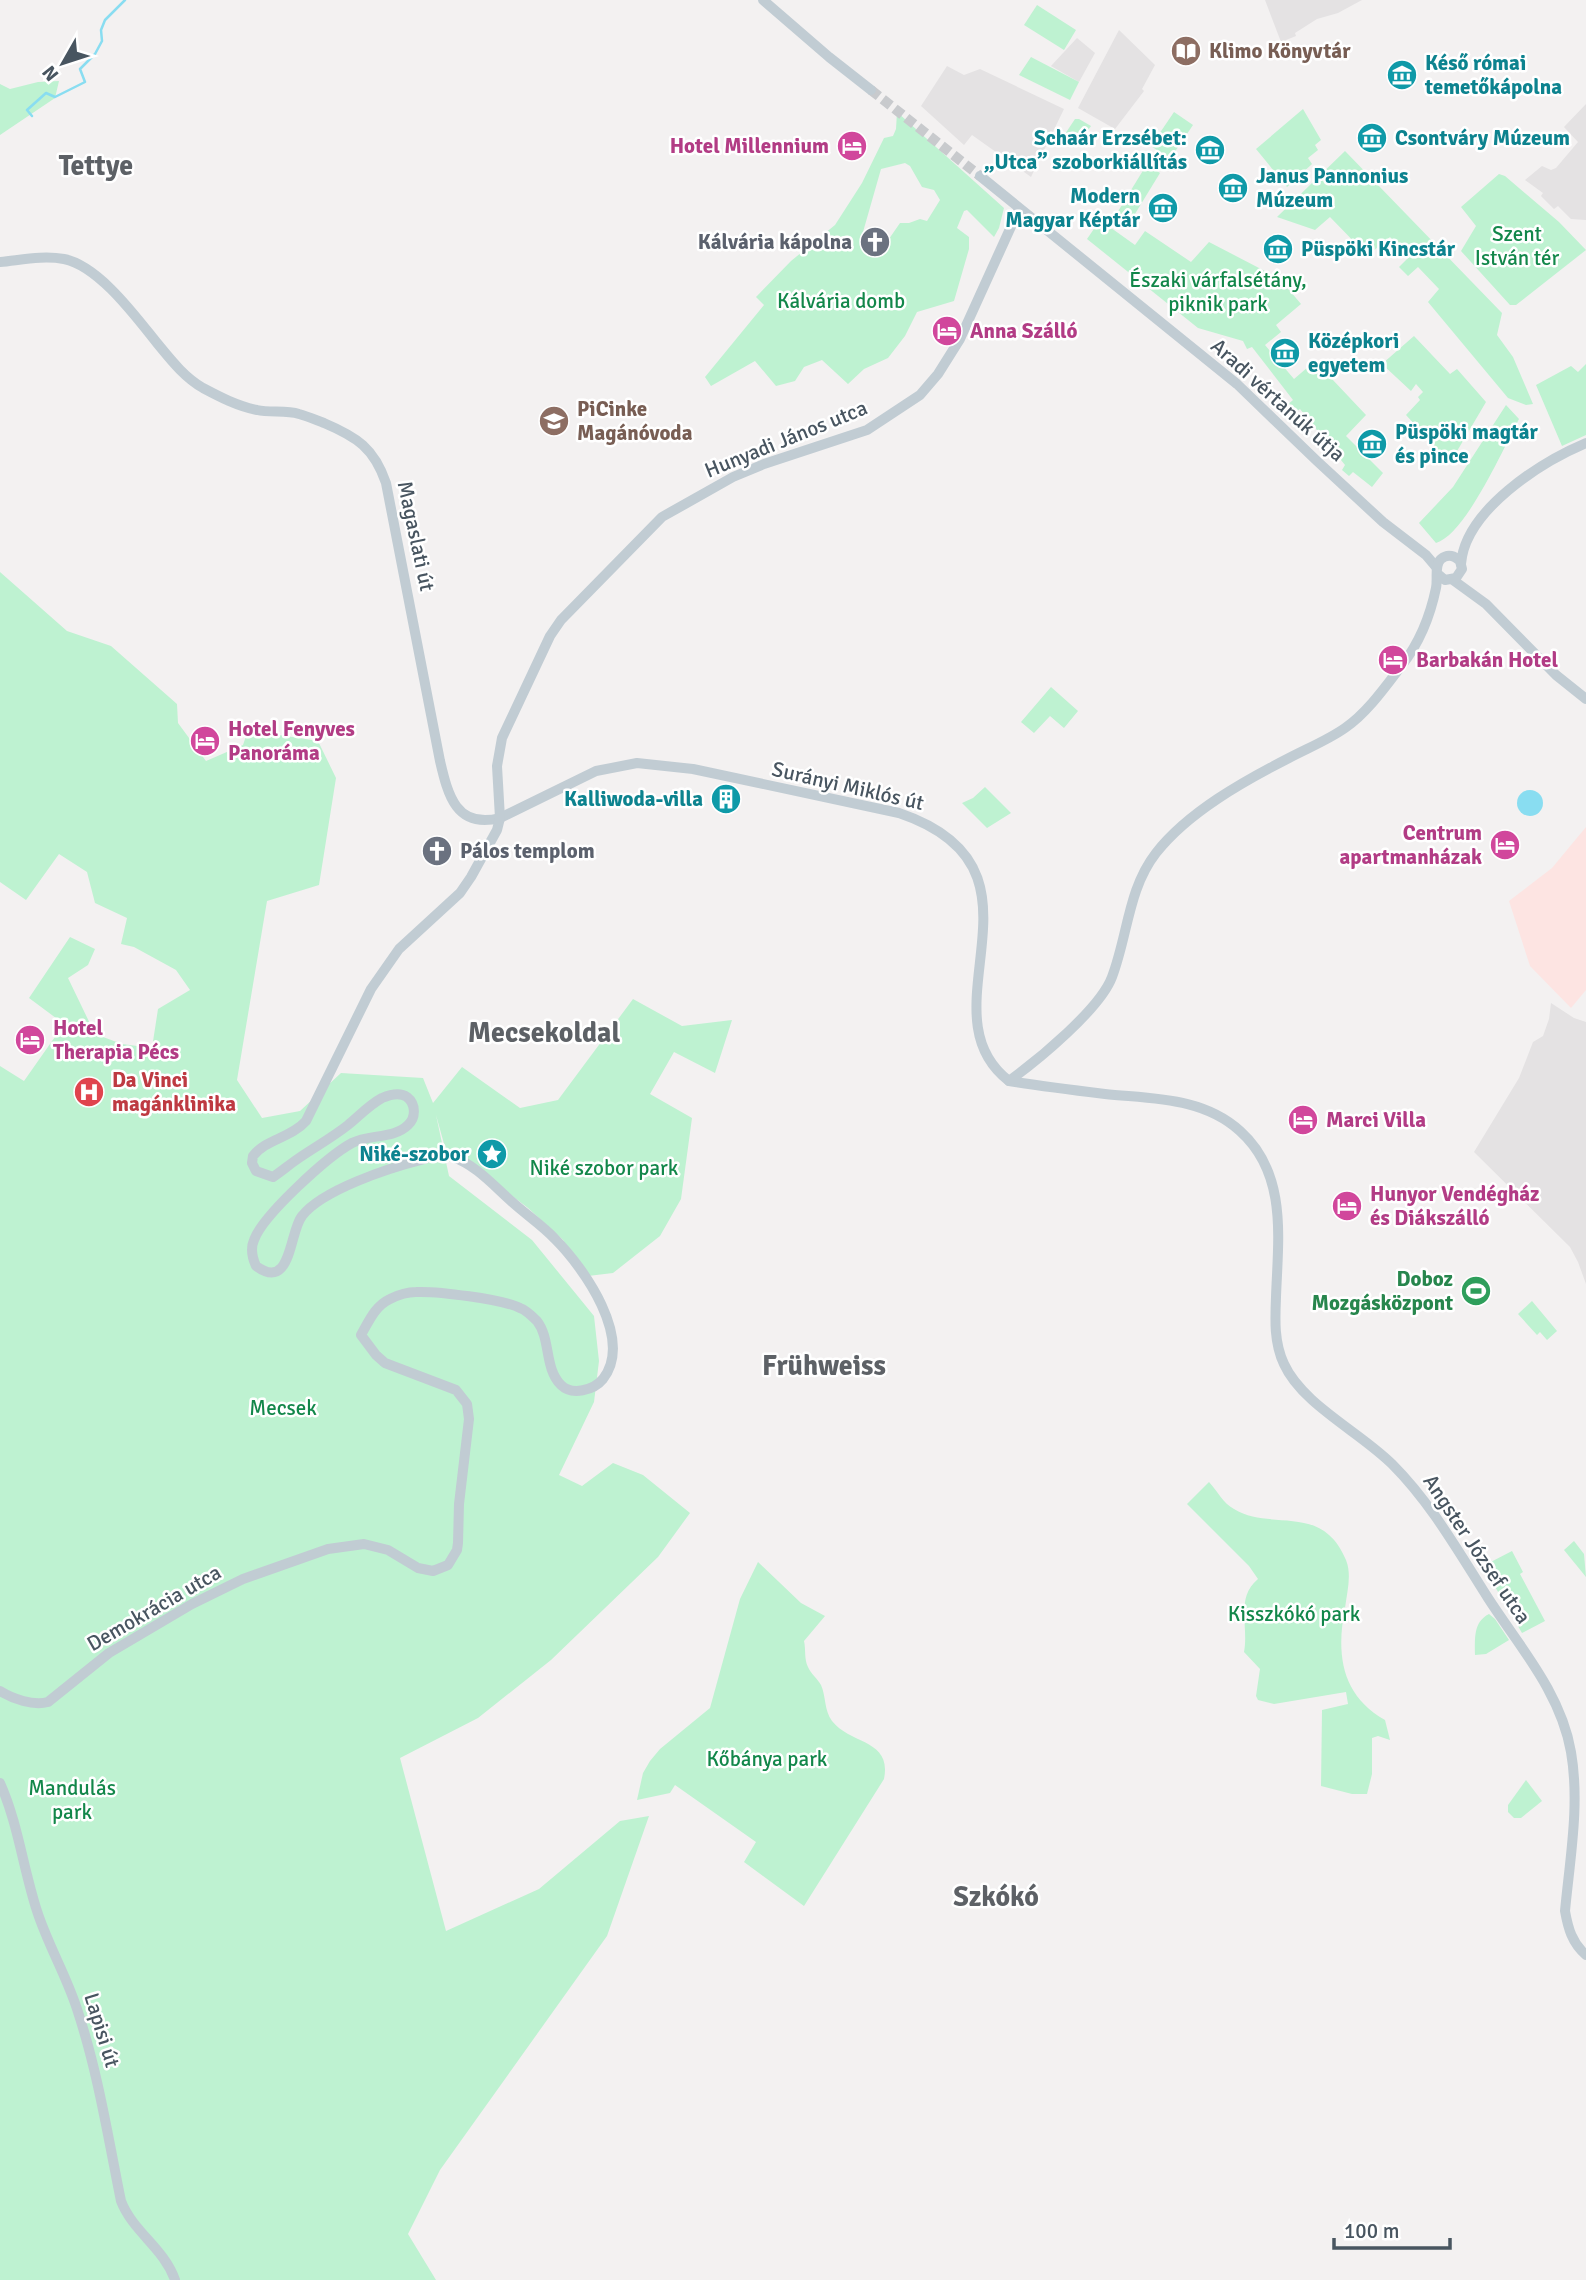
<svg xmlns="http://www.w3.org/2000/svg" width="1586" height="2280" font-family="Signika,sans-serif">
  <rect width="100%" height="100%" fill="#f3f1f1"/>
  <g fill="#e4e2e3">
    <polygon points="1265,0 1362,0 1338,13 1317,19 1295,33 1296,36 1281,42"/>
    <polygon points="1119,30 1155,65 1142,89 1144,91 1115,129 1078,108"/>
    <polygon points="1077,38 1095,53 1079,82 1051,66"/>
    <polygon points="947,66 964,75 980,69 1064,109 1031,177 972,135 964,145 921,106"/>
    <polygon points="1586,104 1586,220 1571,219 1558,206 1554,209 1541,196 1543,193 1525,180 1542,166 1551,170 1556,168 1578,142 1564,127"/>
    <polygon points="1551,1003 1574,1018 1586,1022 1586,1284 1578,1262 1570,1247 1474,1152 1519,1078 1533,1042 1543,1036 1549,1019"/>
  </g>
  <polygon fill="#fde4e2" points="1586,827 1586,990 1571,1008 1530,966 1509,901 1552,868"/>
  <g fill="#bef2d1" fill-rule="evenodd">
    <polygon points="1037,5 1076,30 1064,50 1024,25"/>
    <polygon points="1031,57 1079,82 1070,100 1019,75"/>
    <polygon points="59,81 55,98 0,135 0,84 10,89 38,82"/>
    <polygon points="1303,109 1321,140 1315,145 1318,150 1308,158 1312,164 1287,187 1256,149"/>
    <path d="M897,112L1004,208L999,228L994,237L967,210L964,211L957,228L969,237V249L954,301L917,312L905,336L888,358L864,369L848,384L822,360L804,367L795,381L776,386L755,361L711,386L705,377L764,305L756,297L791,261L835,225L862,183L884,138L893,136L896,129ZM905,163L910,166L922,187L934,190L940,200L927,221L920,219L909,223H900L882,249H871L864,240L863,232L881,169Z"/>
    <polygon points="1174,112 1193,125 1170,159 1151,146"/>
    <polygon points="1075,119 1079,119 1091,126 1081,140 1065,134"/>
    <polygon points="1345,151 1502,313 1497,335 1513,357 1533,404 1526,405 1508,398 1428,302 1439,289 1418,267 1408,276 1399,267 1409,257 1390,237 1372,252 1364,252 1330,217 1315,230 1277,217"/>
    <polygon points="1147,164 1160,173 1130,222 1117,213"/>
    <polygon points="1499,174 1505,176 1559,222 1586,250 1516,305 1510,305 1461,251 1476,226 1461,207"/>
    <polygon points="1100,220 1135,245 1145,231 1191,262 1209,242 1286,282 1285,285 1301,304 1276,325 1281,332 1265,345 1294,379 1315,361 1366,415 1346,436 1383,473 1372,487 1353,472 1349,476 1342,470 1345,465 1300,409 1293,414 1286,406 1293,400 1252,347 1247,349 1243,341 1198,328 1087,239"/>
    <polygon points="1414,336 1450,374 1457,369 1486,402 1450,463 1406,415 1420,400 1418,397 1423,392 1416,384 1411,391 1382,364"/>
    <polygon points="1586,364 1586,435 1562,446 1536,385 1571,366 1578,372"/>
    <path d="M1506,405L1519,419C1504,447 1466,534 1436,543L1419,523L1453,487Z"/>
    <polygon points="0,572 67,631 111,646 177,704 178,723 206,761 243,745 248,730 318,741 336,778 319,885 267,901 237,1080 262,1118 300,1111 341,1073 423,1078 433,1103 462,1067 520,1108 558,1100 633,999 682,1026 732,1020 715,1073 674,1052 650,1094 692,1118 681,1199 660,1236 613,1273 588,1276 563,1240 528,1208 457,1154 446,1151 436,1115 449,1176 532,1240 594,1316 599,1361 594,1402 559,1475 582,1486 613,1463 643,1475 690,1513 658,1557 551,1660 478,1718 400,1758 446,1931 539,1889 620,1821 649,1816 607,1936 440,2170 408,2234 436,2280 0,2280 0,1066 24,1081 64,1024 29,998 70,937 95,949 88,965 68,978 95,1034 122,1044 152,1048 158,1009 190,990 176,970 134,947 121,944 127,918 95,903 87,872 59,854 26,900 0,882"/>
    <polygon points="1051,687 1078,711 1064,728 1050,716 1034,733 1021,722"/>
    <polygon points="985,787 1011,813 987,828 962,803 973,798"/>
    <polygon points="1532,1301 1557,1331 1547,1340 1540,1332 1537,1335 1518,1314"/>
    <path d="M1209,1482C1218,1492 1223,1503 1234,1509C1272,1532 1322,1502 1346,1560C1352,1575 1347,1592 1345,1608C1336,1654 1341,1695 1385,1720L1390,1740L1378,1736L1372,1738V1774L1367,1794H1352L1321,1786L1322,1710L1348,1704L1346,1692L1274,1704L1258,1700L1256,1696L1260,1669L1244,1652C1249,1626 1235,1598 1258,1579L1249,1566L1187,1504Z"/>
    <polygon points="1574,1541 1584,1554 1586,1577 1564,1550"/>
    <polygon points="1512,1551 1523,1572 1520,1574 1545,1621 1522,1633 1483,1566"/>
    <path d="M758,1562L801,1603L825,1616L804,1641C806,1650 804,1659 808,1667C811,1674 817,1678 821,1685C826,1696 824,1710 832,1721C851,1745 892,1739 884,1779L804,1906L744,1862L756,1842L675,1785L670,1793L637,1800L643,1773L650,1761L660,1749L710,1708L740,1599Z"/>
    <path d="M1489,1614L1495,1619L1509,1640L1486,1654L1475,1655C1475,1639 1473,1622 1489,1614Z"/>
    <polygon points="1526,1780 1542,1801 1521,1818 1514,1818 1508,1812 1508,1805"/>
  </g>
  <circle fill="#89ddf1" cx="1530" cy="803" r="13"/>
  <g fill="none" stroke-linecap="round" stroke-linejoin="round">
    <polyline stroke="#89ddf1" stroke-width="2.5" points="32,116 27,110 46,93 55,97 85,82 80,69 95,54 102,41 101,30 105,20 125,0"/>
    <polyline stroke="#c8cacd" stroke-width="10" stroke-dasharray="10 5" stroke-linecap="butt" points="871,90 980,176"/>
    <g stroke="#c1ccd3" stroke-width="10">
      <polyline points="763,0 829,57 871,90"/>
      <polyline points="980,176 1237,384 1317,461 1383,522 1426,555 1437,568"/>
      <path d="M0,262C21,260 43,255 64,259C99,266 136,317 157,343C171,360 184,377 203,388C220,397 237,406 257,410C270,413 286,410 299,414C307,416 316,420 324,423C357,437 374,448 386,483L440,761C448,795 456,829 500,818L596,771L637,763L693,769L899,813C1065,869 918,1011 1009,1081C1041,1086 1073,1090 1105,1094C1152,1099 1203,1097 1240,1131C1288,1174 1278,1239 1276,1297C1275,1320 1274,1343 1284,1364C1302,1404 1360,1432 1392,1464C1431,1503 1458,1551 1488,1598C1519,1646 1561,1693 1571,1752C1580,1804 1570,1858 1565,1911C1568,1928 1572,1943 1586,1955"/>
      <path d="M1461,564C1465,510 1541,462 1586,443"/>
      <polyline points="1453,580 1486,604 1556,675 1586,699"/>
      <path d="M1009,1081C1038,1060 1100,1009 1112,977C1128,935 1128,889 1156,853C1188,812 1244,781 1289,758C1308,748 1328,740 1345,728C1367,713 1386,686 1402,665C1420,642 1430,617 1436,588C1438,579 1434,565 1441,559C1448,553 1455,556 1460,561L1462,569L1456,578L1445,580L1439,575"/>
      <path d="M0,1691C13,1699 33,1706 48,1702L109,1653L192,1604L243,1579L328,1549L364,1544L388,1550L418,1568L433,1571L448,1565L457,1550L458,1543L459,1504L469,1419L467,1404L456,1390L385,1363L376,1355L361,1335C369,1321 375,1306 390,1299C398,1295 408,1292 416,1292C437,1291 502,1299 520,1308C526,1310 532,1316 537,1321C551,1339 544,1368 561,1385C572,1396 594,1390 603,1379C634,1339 584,1268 555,1239C542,1225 525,1214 511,1201C494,1186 475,1164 452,1157C441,1153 431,1157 421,1160C389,1168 322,1190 302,1216C289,1232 292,1292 256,1266C252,1257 250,1249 254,1240C263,1215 328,1156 352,1143C369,1134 394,1139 408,1125C416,1118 416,1104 407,1097C400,1092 389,1095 382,1098C369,1105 359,1116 348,1125C333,1137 315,1147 299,1158C290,1164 282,1171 273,1177L256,1171L252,1163L253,1156C266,1139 291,1138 306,1121L371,989L399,949L460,893L471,877L497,830L500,818L497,766L502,738L550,636L561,620L662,517L733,477L764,464L867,430L920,395L938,374L960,339L1019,209"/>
      <path d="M0,1783C18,1823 23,1868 37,1911C48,1945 66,1975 77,2009C98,2072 108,2137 121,2201C133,2232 164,2248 175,2280"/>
    </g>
  </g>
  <defs>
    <g id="library-disc" transform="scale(1.575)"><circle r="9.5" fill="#8d6e63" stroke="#fff"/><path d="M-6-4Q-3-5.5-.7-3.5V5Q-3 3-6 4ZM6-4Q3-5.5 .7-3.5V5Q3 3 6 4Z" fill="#fff"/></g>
    <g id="museum-disc" transform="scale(1.575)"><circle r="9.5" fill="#0f9aa8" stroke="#fff"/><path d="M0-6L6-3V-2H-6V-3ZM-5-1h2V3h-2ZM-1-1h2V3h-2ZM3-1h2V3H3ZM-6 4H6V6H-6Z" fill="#fff"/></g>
    <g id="hotel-disc" transform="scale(1.575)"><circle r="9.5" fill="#d1479c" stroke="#fff"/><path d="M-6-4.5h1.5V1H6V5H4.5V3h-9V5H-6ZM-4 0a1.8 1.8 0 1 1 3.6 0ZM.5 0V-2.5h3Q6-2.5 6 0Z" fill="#fff"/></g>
    <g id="church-disc" transform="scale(1.575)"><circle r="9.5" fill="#6b7280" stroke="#fff"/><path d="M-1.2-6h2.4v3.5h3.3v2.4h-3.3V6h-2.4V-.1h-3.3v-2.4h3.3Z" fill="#fff"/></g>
    <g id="school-disc" transform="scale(1.575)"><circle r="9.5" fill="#8d6e63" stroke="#fff"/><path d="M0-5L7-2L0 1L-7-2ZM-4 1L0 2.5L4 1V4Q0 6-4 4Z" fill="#fff"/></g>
    <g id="building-disc" transform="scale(1.575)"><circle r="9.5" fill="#0f9aa8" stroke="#fff"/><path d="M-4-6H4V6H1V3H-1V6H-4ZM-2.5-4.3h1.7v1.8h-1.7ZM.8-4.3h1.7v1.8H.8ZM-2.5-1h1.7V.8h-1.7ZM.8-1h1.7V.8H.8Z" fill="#fff"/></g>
    <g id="hospital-disc" transform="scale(1.575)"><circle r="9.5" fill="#e0444e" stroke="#fff"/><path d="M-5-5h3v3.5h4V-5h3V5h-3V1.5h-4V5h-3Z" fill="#fff"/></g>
    <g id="sight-disc" transform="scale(1.575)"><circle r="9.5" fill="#0f9aa8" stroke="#fff"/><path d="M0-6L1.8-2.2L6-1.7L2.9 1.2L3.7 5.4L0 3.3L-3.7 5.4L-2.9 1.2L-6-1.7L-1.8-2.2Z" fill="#fff"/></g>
    <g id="stadium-disc" transform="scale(1.575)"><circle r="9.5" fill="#2e9e5b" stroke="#fff"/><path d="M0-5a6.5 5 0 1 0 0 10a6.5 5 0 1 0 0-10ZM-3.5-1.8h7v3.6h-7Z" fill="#fff"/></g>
  </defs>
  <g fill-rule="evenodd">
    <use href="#library-disc" x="1186" y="51"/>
    <use href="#museum-disc" x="1402" y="75"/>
    <use href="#museum-disc" x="1372" y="138"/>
    <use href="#hotel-disc" x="852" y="146"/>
    <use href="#museum-disc" x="1210" y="150"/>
    <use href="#museum-disc" x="1233" y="188"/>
    <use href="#museum-disc" x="1163" y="208"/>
    <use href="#church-disc" x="875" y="242"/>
    <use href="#museum-disc" x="1278" y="249"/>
    <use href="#hotel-disc" x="947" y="331"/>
    <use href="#museum-disc" x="1285" y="353"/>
    <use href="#school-disc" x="554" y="421"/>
    <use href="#museum-disc" x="1372" y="444"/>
    <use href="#hotel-disc" x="1393" y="660"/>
    <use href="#hotel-disc" x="205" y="741"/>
    <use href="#building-disc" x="726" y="799"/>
    <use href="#hotel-disc" x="1505" y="845"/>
    <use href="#church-disc" x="437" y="851"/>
    <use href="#hotel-disc" x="30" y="1040"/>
    <use href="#hospital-disc" x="89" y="1092"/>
    <use href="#hotel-disc" x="1303" y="1120"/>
    <use href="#sight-disc" x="492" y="1154"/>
    <use href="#hotel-disc" x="1347" y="1206"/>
    <use href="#stadium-disc" x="1476" y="1291"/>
  </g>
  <g text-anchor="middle" stroke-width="5" stroke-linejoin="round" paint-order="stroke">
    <g font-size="21" font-weight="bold" fill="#785e54" stroke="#fff" text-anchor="start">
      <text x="1209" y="58">Klimo Könyvtár</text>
      <text x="577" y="416">PiCinke<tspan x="577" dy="24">Magánóvoda</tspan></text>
    </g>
    <g font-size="21" font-weight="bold" fill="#0d838f" stroke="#fff" text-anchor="start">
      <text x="1425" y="70">Késő római<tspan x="1425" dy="24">temetőkápolna</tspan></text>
      <text x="1187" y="145" text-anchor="end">Schaár Erzsébet:<tspan x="1187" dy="24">„Utca” szoborkiállítás</tspan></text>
      <text x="1395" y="145">Csontváry Múzeum</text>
      <text x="1256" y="183">Janus Pannonius<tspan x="1256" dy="24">Múzeum</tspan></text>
      <text x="1140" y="203" text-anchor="end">Modern<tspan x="1140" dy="24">Magyar Képtár</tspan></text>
      <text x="1301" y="256">Püspöki Kincstár</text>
      <text x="1308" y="348">Középkori<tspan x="1308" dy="24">egyetem</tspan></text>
      <text x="1395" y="439">Püspöki magtár<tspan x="1395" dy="24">és pince</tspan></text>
      <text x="703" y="806" text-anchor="end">Kalliwoda-villa</text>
      <text x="469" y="1161" text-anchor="end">Niké-szobor</text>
    </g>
    <g font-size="21" font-weight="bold" fill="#b23c85" stroke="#fff" text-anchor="start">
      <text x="829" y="153" text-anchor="end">Hotel Millennium</text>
      <text x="970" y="338">Anna Szálló</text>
      <text x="1416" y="667">Barbakán Hotel</text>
      <text x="228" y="736">Hotel Fenyves<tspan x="228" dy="24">Panoráma</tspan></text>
      <text x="1482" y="840" text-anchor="end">Centrum<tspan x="1482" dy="24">apartmanházak</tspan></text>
      <text x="53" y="1035">Hotel<tspan x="53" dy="24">Therapia Pécs</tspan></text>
      <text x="1326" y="1127">Marci Villa</text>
      <text x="1370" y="1201">Hunyor Vendégház<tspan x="1370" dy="24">és Diákszálló</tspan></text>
    </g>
    <g font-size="21" fill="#12874a" stroke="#fff">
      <text x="1517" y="241">Szent<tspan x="1517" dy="24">István tér</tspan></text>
      <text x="1218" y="287">Északi várfalsétány,<tspan x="1218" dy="24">piknik park</tspan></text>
      <text x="841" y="308">Kálvária domb</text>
      <text x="604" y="1175">Niké szobor park</text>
      <text x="283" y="1415">Mecsek</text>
      <text x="1294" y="1621">Kisszkókó park</text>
      <text x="767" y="1766">Kőbánya park</text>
      <text x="72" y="1795">Mandulás<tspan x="72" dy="24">park</tspan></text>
    </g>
    <g font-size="21" font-weight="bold" fill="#5b616d" stroke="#fff" text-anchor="end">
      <text x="852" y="249">Kálvária kápolna</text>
      <text x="460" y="858" text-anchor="start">Pálos templom</text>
    </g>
    <g font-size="21" fill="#485560" stroke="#fff">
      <text transform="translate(1278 400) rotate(42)" y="7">Aradi vértanúk útja</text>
      <text transform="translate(786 439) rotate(-22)" y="7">Hunyadi János utca</text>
      <text transform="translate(416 536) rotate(78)" y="7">Magaslati út</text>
      <text transform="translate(848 786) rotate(13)" y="7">Surányi Miklós út</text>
      <text transform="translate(1477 1549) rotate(56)" y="7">Angster József utca</text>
      <text transform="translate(154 1608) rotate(-30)" y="7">Demokrácia utca</text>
      <text transform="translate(102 2030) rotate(73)" y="7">Lapisi út</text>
    </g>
    <g font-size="21" font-weight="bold" fill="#be3a42" stroke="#fff" text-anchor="start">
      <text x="112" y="1087">Da Vinci<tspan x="112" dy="24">magánklinika</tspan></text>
    </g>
    <g font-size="21" font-weight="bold" fill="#27864d" stroke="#fff" text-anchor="end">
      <text x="1453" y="1286">Doboz<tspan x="1453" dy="24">Mozgásközpont</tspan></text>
    </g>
    <g font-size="28" font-weight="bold" fill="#5d6166" stroke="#fff">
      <text x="96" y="175">Tettye</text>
      <text x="544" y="1042">Mecsekoldal</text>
      <text x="824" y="1375">Frühweiss</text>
      <text x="996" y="1906">Szkókó</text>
    </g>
  </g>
  <g transform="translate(63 63) rotate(231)" stroke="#ffffff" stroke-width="5" paint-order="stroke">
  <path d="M0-5L12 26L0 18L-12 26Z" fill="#485560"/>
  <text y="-10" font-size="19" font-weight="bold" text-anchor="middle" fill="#485560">N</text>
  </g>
  <path d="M1334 2238v10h116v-10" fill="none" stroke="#485560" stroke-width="3.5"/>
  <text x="1344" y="2238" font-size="21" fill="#485560" stroke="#ffffff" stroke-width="5" paint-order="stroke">100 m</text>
</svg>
